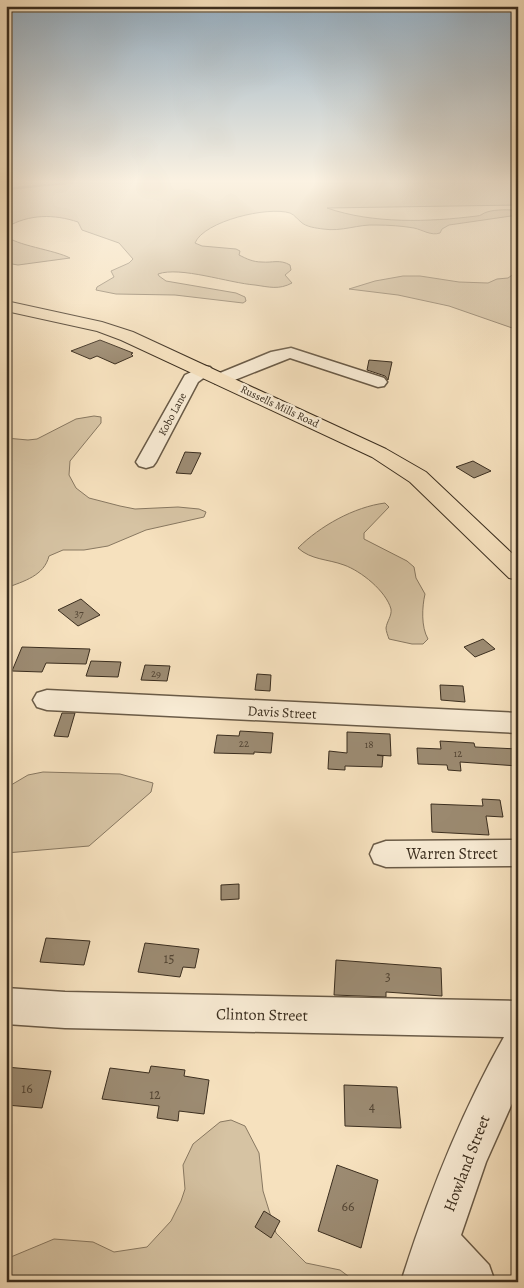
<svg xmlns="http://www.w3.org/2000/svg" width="524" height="1288" font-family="Alegreya,serif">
  <rect width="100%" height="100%" fill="#f6e1be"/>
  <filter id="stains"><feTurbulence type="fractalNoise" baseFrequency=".004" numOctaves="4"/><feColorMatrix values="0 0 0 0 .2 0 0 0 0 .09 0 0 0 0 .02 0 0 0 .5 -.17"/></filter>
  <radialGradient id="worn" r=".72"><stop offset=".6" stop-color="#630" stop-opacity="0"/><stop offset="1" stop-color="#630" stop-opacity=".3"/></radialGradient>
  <g fill="#d6c3a3" stroke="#887861">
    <path d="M6,183H518V205L327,208C373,224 429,222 477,216C481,216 483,213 487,212C497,209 508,210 518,210V215L449,225L442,229L440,233C431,236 423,230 414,228C403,226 388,225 376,225C358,224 342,232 323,229C316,228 306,227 301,222C297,219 295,215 290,213C268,206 204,221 195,243L202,246L236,249L240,251L239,255C247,259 253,262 262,262C272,263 280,259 290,265L291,270L285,275L292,283C279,290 269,287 255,285C229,283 180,266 158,274L159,276L166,281L236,293L245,297L246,301L243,303L175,295L116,294L96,290L97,287L114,277L111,271L129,263L133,259L119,243L82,230L78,222C54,214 29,214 7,227V236C14,245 55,250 70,258L18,265L6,263Z"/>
    <polygon points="518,271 518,330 449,306 398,295 349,289 375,281 403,276 420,276 459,282 488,283 497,279 508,278"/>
    <path d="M94,416L101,417V423L70,461L69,475L76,488L89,498L120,506L135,509L178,507L199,509L206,512L204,517L146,530L108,546L84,550H63L49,556C44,576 24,581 6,588V549L8,547L6,537V438L28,440L37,439L76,419Z"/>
    <path d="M385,503L389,507L364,533V539L407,561L414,567L416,578L425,594C422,607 421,627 428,639L423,644H412L389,639C388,636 386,631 386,628C387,621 392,616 391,609C386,591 361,571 344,565C328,559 311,560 298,548C320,526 354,507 385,503Z"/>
    <polygon points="43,772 120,774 153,783 151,792 89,846 6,853 6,788 28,775"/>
    <polygon points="231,1120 245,1126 259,1153 263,1191 276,1233 306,1263 340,1270 356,1282 6,1282 6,1259 54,1239 93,1242 114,1252 147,1247 171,1221 181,1201 185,1189 183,1165 193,1144 220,1122"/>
  </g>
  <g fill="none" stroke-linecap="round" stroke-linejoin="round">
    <polyline stroke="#85755e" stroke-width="2.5" points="6,189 66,183"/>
  </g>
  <g fill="#9c8b72" stroke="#3b2e1f">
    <polygon points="100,340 133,353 131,354 133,356 115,364 97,356 90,359 71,351"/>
    <polygon points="369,360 392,362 388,380 385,376 367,370"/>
    <polygon points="185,452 201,453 191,474 176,473"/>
    <polygon points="473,461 491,471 474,478 456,467"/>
    <polygon points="81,599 100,615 78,626 58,610"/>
    <polygon points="483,639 495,649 475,657 464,647"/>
    <polygon points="22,647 90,649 86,664 46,663 42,672 12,671"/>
    <polygon points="91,661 121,662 118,677 86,676"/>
    <polygon points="145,665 170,666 167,681 141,680"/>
    <polygon points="257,674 271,675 270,691 255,690"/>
    <polygon points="440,685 463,686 465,702 441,700"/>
    <polygon points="62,713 75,713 68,737 54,736"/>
    <polygon points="240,731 273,733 271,753 254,752 254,754 214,753 217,735 239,736"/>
    <polygon points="347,732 390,734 391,756 377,755 383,756 382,767 345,766 345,770 328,769 329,751 347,753"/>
    <polygon points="440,741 474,743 475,747 518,749 518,766 460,762 461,771 448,770 447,765 418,764 417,748 441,749"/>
    <polygon points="482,799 500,800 503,817 486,816 489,835 432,832 431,804 483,806"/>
    <polygon points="239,884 239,899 221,900 221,885"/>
    <polygon points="46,938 90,941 84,965 40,962"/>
    <polygon points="145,943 199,949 195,968 183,967 180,977 138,972"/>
    <polygon points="336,960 441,968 442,996 386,992 386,997 334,995"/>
    <polygon points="151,1066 185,1070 184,1076 209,1080 204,1114 179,1111 178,1121 157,1118 159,1106 102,1099 110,1068 149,1073"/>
    <polygon points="6,1067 51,1071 42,1108 6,1105"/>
    <polygon points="344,1085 397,1087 401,1128 345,1126"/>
    <polygon points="337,1165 378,1180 361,1248 318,1231"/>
    <polygon points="264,1211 280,1221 271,1238 255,1227"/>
  </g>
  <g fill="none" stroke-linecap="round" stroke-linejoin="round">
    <g stroke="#6a5b47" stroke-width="3">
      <g id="minor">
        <polygon points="291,348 384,378 387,382 384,386 378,387 290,358 227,383 221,384 215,383 212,379 215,375 271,352"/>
        <polygon points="204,366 210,367 213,371 198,382 156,462 153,466 146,468 139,466 136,462 185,375"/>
        <polygon points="47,690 518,713 518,733 47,710 37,707 33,700 37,693"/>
        <polygon points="518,840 518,866 386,867 374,863 370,854 374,845 386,841"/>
        <path d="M6,988L65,992L518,1001V1090L486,1162L461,1235L489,1265L495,1282H401C428,1197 460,1115 504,1037L65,1028L6,1024Z"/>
      </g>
    </g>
    <g stroke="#3b2e1f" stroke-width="2">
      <polygon id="major" points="6,301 102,322 133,332 386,449 426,472 518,559 518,580 509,578 410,482 372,457 121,340 97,331 6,311"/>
    </g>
    <use href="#minor" fill="#f9ecd5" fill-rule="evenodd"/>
    <use href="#major" fill="#f6e1be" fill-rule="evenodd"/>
  </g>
  <linearGradient id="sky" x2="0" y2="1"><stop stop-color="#94aec2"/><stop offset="0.5" stop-color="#fbf2e2"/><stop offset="1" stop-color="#fbf2e2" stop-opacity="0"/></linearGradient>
  <rect width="524" height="363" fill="url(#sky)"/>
  <g text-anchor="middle" stroke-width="5" stroke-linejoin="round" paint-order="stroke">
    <g font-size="11" fill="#3b2e1f" stroke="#f9ecd5">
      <text transform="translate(280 406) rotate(25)" y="4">Russells Mills Road</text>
      <text transform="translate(172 414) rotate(-62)" y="4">Kobo Lane</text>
    </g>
    <g font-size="11" fill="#534534">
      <text x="79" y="617">37</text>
      <text x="156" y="677">29</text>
      <text x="244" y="747">22</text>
      <text x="369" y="748">18</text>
      <text x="458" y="757">12</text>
    </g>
    <g font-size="14" fill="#3b2e1f" stroke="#f9ecd5">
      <text transform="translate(282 712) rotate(3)" y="5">Davis Street</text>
    </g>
    <g font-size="14" fill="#534534">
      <text x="169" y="963">15</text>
      <text x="388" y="981">3</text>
      <text x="27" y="1093">16</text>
      <text x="155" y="1099">12</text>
      <text x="372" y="1111">4</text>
      <text x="348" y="1211">66</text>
    </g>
    <g font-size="16" fill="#3b2e1f" stroke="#f9ecd5">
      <text x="452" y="859">Warren Street</text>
      <text transform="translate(262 1014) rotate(1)" y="6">Clinton Street</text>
      <text transform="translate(466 1163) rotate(-69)" y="6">Howland Street</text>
    </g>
  </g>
  <rect width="524" height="1288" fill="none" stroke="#f6e1be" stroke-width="25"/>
  <rect x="8" y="8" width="509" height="1273" fill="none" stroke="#3b2e1f" stroke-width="2.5"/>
  <rect x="12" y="12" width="499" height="1263" fill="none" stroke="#3b2e1f"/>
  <rect width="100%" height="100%" filter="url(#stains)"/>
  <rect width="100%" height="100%" fill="url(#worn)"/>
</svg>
